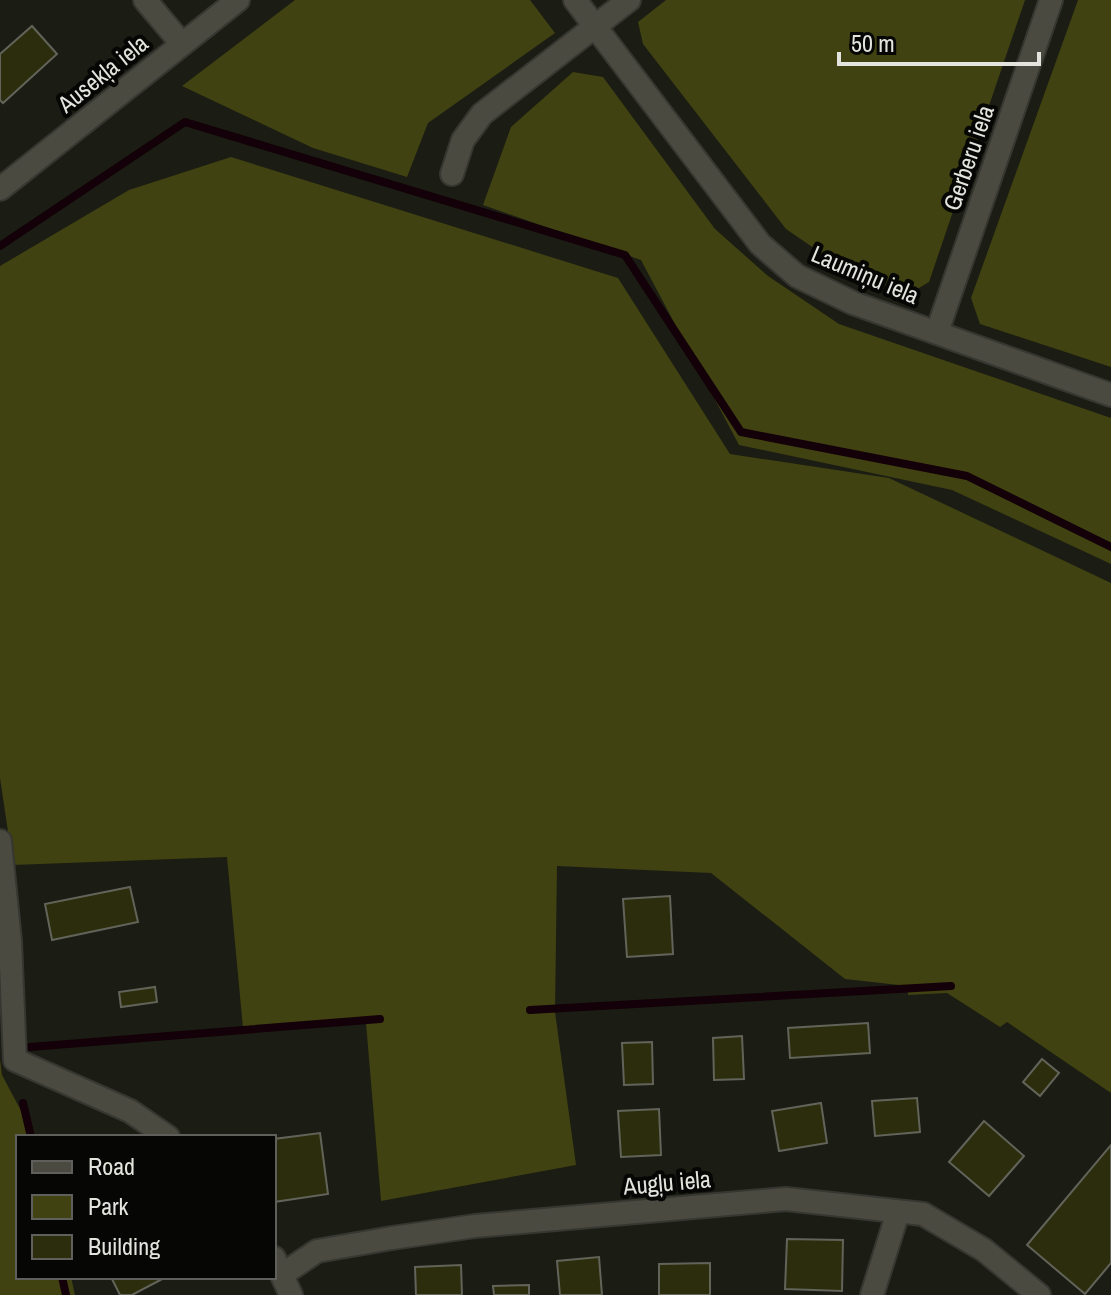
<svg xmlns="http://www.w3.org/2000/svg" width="1111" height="1295" font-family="'Archivo Narrow',sans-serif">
  <rect width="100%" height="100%" fill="#1b1c13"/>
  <g fill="#414211">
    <polygon points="295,0 530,0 555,33 428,123 407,177 313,148 182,86"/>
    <polygon points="666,0 1025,0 929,282 909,294 856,277 786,229 643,44 638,22"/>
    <polygon points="1078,0 1111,0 1111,367 980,324 971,298"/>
    <polygon points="573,72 603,77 715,229 768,276 839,324 1111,418 1111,564 952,490 739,445 641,260 483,205 511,127"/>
    <polygon points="231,157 618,278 730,454 889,478 1111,583 1111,1093 1007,1022 1000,1027 947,993 908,995 908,986 845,979 711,873 557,866 555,1012 576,1165 381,1201 366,1023 243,1028 227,857 13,865 0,778 0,266 129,190"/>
    <polygon points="0,1059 2,1075 35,1137 18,1137 18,1277 71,1277 75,1295 0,1295"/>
  </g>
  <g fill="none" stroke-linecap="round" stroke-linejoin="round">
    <g stroke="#130008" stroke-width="8">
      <polyline points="0,246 185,122 625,255 741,432 967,476 1111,547"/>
      <polyline points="530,1010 951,986"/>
      <polyline points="30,1047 380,1019"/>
      <polyline points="23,1103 31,1137"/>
      <polyline points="62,1277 66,1295"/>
    </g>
  </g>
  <g fill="#2c2d0d" stroke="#626359" stroke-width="2">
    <polygon points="32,26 57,54 3,103 0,100 0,54"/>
    <polygon points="130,887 138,922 52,940 45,904"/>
    <polygon points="670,896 673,954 627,957 623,899"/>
    <polygon points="155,987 157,1002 121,1007 119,992"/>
    <polygon points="868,1023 870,1053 790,1058 788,1028"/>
    <polygon points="742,1036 744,1079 714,1080 713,1038"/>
    <polygon points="652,1042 653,1084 624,1085 622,1043"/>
    <polygon points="1042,1059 1059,1073 1040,1096 1023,1082"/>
    <polygon points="917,1098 920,1132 875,1136 872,1101"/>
    <polygon points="821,1103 827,1143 779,1151 772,1111"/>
    <polygon points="659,1109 661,1155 621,1157 618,1111"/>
    <polygon points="984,1121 1024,1156 989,1196 949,1162"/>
    <polygon points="320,1133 328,1194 274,1202 274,1139"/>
    <polygon points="1111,1145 1111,1263 1085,1294 1027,1245"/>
    <polygon points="787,1239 843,1240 842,1291 785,1289"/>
    <polygon points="599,1257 602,1295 560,1295 557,1261"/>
    <polygon points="710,1263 710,1295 659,1295 659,1264"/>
    <polygon points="461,1265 462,1295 416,1295 415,1267"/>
    <polygon points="111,1277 166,1277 132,1295 120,1295"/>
    <polygon points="529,1285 529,1295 494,1295 493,1286"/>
  </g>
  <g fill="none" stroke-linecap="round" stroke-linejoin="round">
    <g stroke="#373732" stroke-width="26">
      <g id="street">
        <polyline points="145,0 182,44"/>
        <polyline points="575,0 760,244 797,276 853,303 1111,395"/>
        <polyline points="452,174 463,140 482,114 629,0"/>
        <polyline points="0,189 238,0"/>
        <polyline points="937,332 1051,0"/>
        <polyline points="0,841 10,941 15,1060 130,1111 168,1137"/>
        <polyline points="274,1258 291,1295"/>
        <polyline points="283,1274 317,1251 392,1238 475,1226 786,1199 923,1214 984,1250 1039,1295"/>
        <polyline points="872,1295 898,1212"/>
      </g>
    </g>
    <use href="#street" stroke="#4a4a41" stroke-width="22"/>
  </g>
  <g text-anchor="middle" stroke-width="8" stroke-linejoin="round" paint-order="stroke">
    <g font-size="24" fill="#e4e4de" stroke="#060604">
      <text transform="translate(103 74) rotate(-39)" y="8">Ausekļa iela</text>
      <text transform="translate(969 158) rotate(-71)" y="8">Gerberu iela</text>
      <text transform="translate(865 275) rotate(23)" y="8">Laumiņu iela</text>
      <text transform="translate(667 1183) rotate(-5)" y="8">Augļu iela</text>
    </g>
  </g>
  <rect x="16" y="1135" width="260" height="144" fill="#060604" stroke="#5f5f5b" stroke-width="2"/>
  <rect x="32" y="1161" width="40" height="12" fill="#4a4a41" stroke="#5f5f5b" stroke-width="2"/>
  <text x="88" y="1175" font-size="24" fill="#e4e4de">Road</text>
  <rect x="32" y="1195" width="40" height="24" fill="#414211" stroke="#5f5f5b" stroke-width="2"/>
  <text x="88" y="1215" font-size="24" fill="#e4e4de">Park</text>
  <rect x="32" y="1235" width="40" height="24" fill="#2c2d0d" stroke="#5f5f5b" stroke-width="2"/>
  <text x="88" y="1255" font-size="24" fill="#e4e4de">Building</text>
  <path d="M839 52v12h200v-12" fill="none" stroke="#e4e4de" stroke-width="4"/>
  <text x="851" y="52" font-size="24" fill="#e4e4de" stroke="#060604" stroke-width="6" paint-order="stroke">50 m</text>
</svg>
